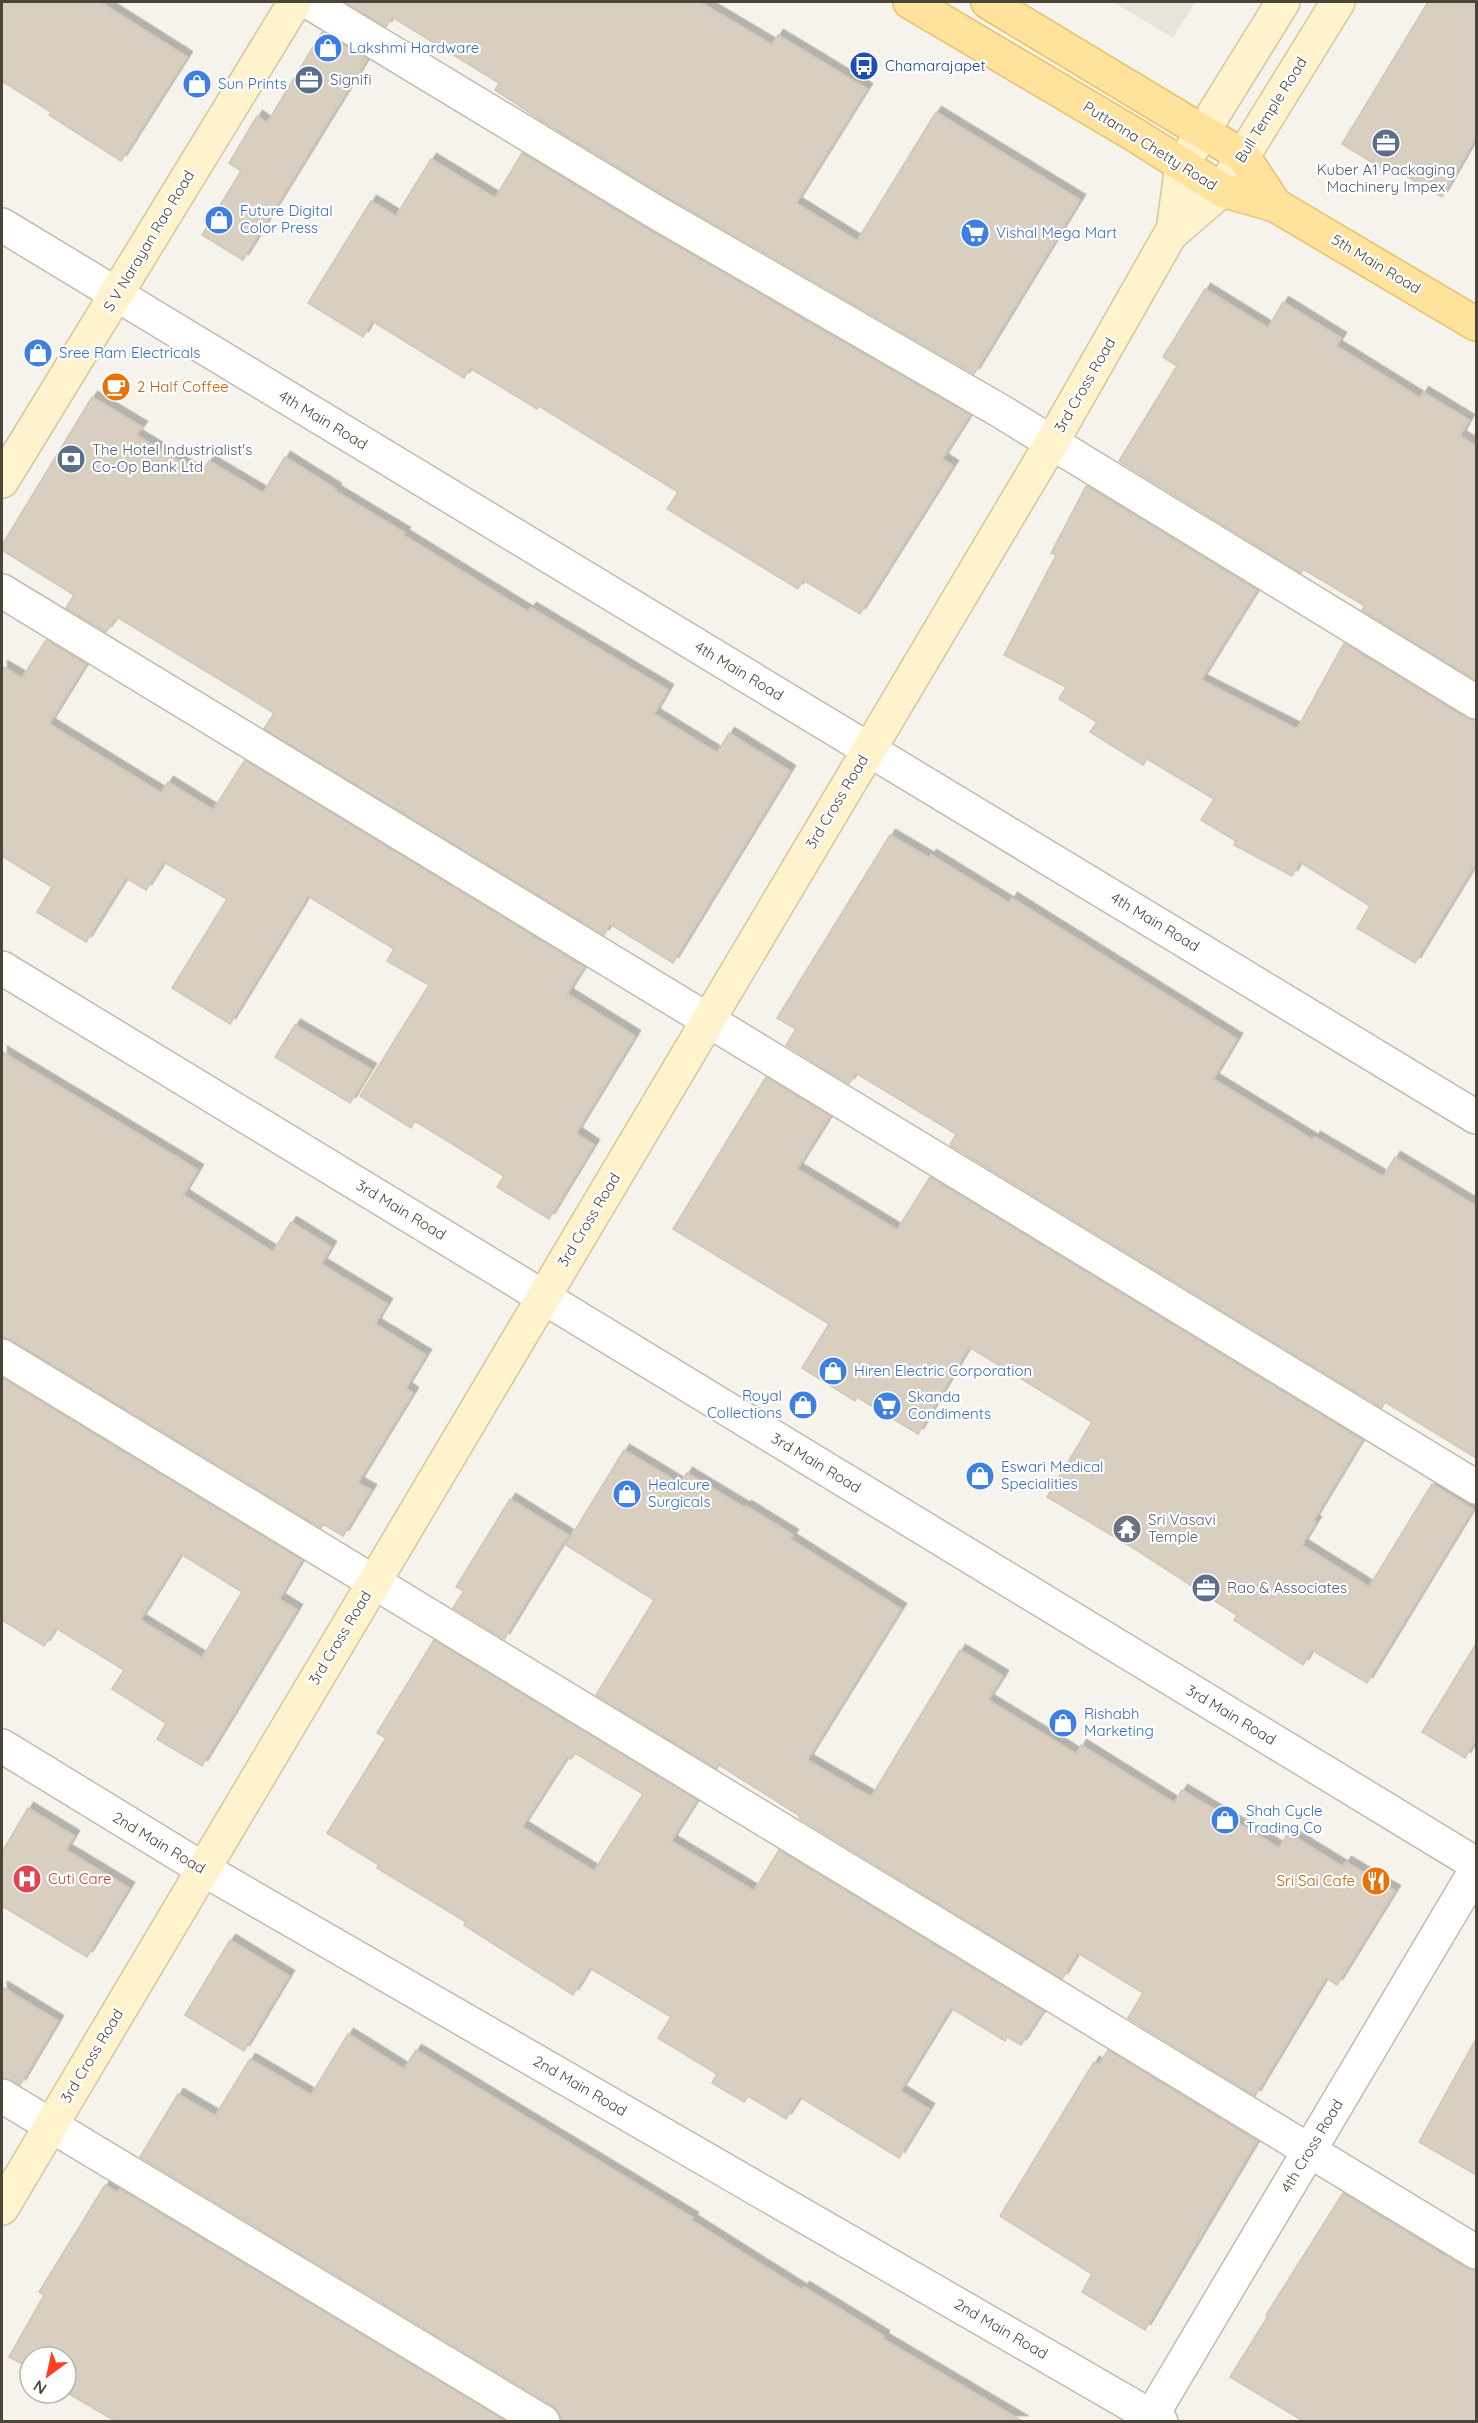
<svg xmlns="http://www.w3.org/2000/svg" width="1478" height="2423" font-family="Quicksand,sans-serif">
  <defs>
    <filter id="shadow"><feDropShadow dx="5.5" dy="-5.5" stdDeviation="0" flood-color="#0004"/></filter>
  </defs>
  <rect width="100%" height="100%" fill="#f6f3ec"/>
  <polygon fill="#eae5da" points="1113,2 1195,2 1173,38"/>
  <g fill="#d8cfc1" stroke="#d3c7b4" stroke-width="1.5" fill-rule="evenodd" filter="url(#shadow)">
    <polygon points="2,2 100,2 187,57 121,161 49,115 51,112 2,81"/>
    <polygon points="344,2 700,2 772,45 778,35 867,89 796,203 857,241 936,112 1080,200 974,374 664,195 542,121 495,90 499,83 392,17 386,27"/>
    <polygon points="1428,2 1476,2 1476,137 1442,197 1394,169 1391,174 1342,144"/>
    <polygon points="322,32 367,59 243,260 202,235 241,171 229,163 257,116 267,123"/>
    <polygon points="522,153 644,227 970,415 942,459 953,466 860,614 803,580 798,589 667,509 678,492 539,406 537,409 470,368 464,378 372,321 363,337 308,303 371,201 396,216 431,159 495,198"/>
    <polygon points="1205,289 1268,328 1283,302 1341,338 1336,346 1420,398 1423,392 1469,420 1460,436 1476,446 1476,680 1362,610 1365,606 1303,569 1301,573 1119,461 1177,366 1163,357"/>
    <polygon points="92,397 142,427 136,435 200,474 209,461 263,493 285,457 336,489 335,491 405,533 403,535 528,612 531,608 668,690 654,714 717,753 729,733 790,771 673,963 610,924 604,935 264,729 274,713 117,617 106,632 66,608 74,595 2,550 2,545"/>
    <polygon points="1086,486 1257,590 1201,680 1297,729 1344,643 1466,718 1476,721 1476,863 1415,963 1357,928 1370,906 1300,862 1292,876 1234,845 1236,841 1201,820 1214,799 1147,759 1143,765 1090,732 1097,722 1059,699 1066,687 1004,655 1056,555 1051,553"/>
    <polygon points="46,640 86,664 49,724 161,793 168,782 213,810 245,760 584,967 567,994 635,1036 576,1133 594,1145 549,1219 497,1187 504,1176 415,1121 411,1128 360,1096 429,985 387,961 394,949 308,896 230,1024 172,988 227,899 164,862 146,890 126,878 86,942 37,912 52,887 2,856 2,666 22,678"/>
    <polygon points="890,835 929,858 931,855 1009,903 1012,898 1237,1039 1213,1079 1313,1140 1315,1137 1383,1177 1395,1157 1476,1206 1476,1458 1385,1402 1382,1408 950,1145 956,1134 856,1073 849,1084 786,1045 796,1029 777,1018"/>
    <polygon points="295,1025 371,1069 350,1103 275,1057"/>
    <polygon points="2,1052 198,1170 183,1195 273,1252 291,1222 331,1247 321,1264 387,1304 375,1324 426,1355 406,1388 413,1393 358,1483 371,1490 343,1536 323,1524 321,1528 12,1340 2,1337"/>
    <polygon points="766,1077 830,1116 797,1169 897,1230 930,1177 1362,1440 1313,1521 1316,1522 1302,1545 1369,1587 1432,1484 1473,1509 1367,1683 1312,1650 1303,1665 1234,1620 1237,1615 1198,1590 1135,1549 1047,1497 1092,1422 969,1347 918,1434 857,1397 855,1401 802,1368 829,1324 673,1229"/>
    <path d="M2,1378L302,1560L279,1599L297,1610L202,1766L157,1739L166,1723L112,1689L124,1670L56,1628L44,1646L2,1620ZM181,1554L242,1592L202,1658L140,1620Z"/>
    <polygon points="624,1450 680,1484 687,1473 745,1508 746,1506 793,1535 790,1539 901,1609 807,1760 871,1797 960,1650 1003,1676 988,1700 1076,1754 1081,1745 1174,1803 1182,1790 1279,1848 1288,1833 1343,1867 1346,1862 1395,1891 1337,1985 1326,1978 1255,2096 1128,2018 1143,1993 1078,1953 1062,1979 799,1818 800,1816 719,1765 717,1769 596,1695 654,1600 566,1545"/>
    <polygon points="510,1499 568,1535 504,1639 453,1608 464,1591 456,1587"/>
    <path d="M434,1640L697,1800L671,1841L754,1891L779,1850L1043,2011L1021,2045L1007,2037L1005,2041L951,2008L900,2091L929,2109L899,2158L800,2097L786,2119L748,2096L744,2102L712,2083L717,2074L658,2038L671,2017L590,1968L573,1995L464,1925L466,1922L377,1868L379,1865L327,1833L386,1738L377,1733ZM575,1753L643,1794L594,1871L522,1827L567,1757L571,1759Z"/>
    <polygon points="1476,1644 1476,1739 1465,1758 1422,1732"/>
    <polygon points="28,1808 74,1836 66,1850 129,1888 87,1957 2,1906 2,1852"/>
    <polygon points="230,1940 289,1976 244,2051 185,2015"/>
    <polygon points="2,1987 58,2021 20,2085 2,2077"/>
    <polygon points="348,2034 404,2069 416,2050 693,2218 691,2220 802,2290 804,2287 884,2336 883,2339 1022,2421 562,2421 559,2412 553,2406 140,2157 178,2094 215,2116 250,2059 311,2095"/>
    <polygon points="1476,2039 1476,2175 1419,2142"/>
    <polygon points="1108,2050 1257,2141 1145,2330 1082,2292 1092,2274 1000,2216 1094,2062 1099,2065"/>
    <polygon points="105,2185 118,2193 120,2189 506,2421 115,2421 66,2392 66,2357 30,2357 30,2368 9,2357 44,2295 39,2292"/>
    <polygon points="1343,2193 1466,2268 1476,2271 1476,2421 1303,2421 1230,2377 1268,2316 1266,2315"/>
  </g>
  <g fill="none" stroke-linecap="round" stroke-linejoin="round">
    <g stroke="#c2bbae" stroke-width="36">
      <g id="minor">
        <polyline points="309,2 654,211 1002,412 1476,702"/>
        <polyline points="2,591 1476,1487"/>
        <polyline points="2,1356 1476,2252"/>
        <polyline points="2,1746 203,1869 1161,2422"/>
        <polyline points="2,2096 543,2422"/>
        <polyline points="1148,2422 1476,1870"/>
      </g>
    </g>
    <g stroke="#c2bbae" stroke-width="36">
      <g id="tertiary">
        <polyline points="2,225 1476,1117"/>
        <polyline points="2,968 1476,1864"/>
      </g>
    </g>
    <g stroke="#d6c79b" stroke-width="36">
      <g id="secondary">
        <polyline points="1173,231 1182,165 1283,2"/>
        <polyline points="2,481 295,2"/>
        <polyline points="2,2208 1052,442 1170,235 1222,190 1338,2"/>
      </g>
    </g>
    <g stroke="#e6c16a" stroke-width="36">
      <g id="primary">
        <polyline points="910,2 1135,135 1222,190 1275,205 1476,324"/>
        <polyline points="988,2 1243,156 1275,205"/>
      </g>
    </g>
    <use href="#minor" stroke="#fff" stroke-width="33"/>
    <use href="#tertiary" stroke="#fff" stroke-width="33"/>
    <use href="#secondary" stroke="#fff3cd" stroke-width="33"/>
    <use href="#primary" stroke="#ffe39c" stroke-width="33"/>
  </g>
  <defs>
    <g id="shop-disc" transform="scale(1.5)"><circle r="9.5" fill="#3f7fe0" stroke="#fff"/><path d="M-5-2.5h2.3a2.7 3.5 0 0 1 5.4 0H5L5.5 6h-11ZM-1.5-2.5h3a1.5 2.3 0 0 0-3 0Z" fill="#fff"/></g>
    <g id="bus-disc" transform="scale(1.5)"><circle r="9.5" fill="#1a4fb4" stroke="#fff"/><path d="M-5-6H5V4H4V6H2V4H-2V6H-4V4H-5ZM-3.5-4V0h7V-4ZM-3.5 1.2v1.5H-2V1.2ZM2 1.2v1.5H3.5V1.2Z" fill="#fff"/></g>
    <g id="office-disc" transform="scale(1.5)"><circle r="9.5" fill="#5c6f8a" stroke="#fff"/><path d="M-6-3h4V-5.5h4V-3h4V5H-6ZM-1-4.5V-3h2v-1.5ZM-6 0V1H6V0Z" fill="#fff"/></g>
    <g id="supermarket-disc" transform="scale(1.5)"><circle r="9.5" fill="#3f7fe0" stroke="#fff"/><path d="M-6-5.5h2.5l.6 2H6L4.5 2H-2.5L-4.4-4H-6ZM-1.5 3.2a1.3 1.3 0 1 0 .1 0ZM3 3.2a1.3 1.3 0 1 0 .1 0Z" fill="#fff"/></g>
    <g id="cafe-disc" transform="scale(1.5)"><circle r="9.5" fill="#e8710a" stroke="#fff"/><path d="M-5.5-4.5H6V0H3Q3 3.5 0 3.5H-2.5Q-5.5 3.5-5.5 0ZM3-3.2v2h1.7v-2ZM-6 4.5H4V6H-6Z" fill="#fff"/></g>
    <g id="bank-disc" transform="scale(1.5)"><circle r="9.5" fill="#5c6f8a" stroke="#fff"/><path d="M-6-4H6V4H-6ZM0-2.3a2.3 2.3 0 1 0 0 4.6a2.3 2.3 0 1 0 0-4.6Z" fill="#fff"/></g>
    <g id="temple-disc" transform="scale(1.5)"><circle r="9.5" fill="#6b7280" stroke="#fff"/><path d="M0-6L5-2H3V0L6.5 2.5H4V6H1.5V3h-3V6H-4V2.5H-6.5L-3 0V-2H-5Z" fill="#fff"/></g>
    <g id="hospital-disc" transform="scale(1.5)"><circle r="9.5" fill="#e0444e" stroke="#fff"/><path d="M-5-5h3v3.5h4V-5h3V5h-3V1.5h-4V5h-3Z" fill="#fff"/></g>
    <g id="restaurant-disc" transform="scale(1.5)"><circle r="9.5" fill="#e8710a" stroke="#fff"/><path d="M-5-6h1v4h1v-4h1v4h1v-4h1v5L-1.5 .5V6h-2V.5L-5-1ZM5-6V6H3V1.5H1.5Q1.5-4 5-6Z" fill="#fff"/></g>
  </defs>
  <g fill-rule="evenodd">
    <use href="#shop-disc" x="328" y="48"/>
    <use href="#bus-disc" x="864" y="66"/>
    <use href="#office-disc" x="309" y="80"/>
    <use href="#shop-disc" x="197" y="84"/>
    <use href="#office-disc" x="1386" y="143"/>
    <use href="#shop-disc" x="219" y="220"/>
    <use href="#supermarket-disc" x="975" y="233"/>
    <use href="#shop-disc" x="38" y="353"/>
    <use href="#cafe-disc" x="116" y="387"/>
    <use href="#bank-disc" x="71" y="459"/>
    <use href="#shop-disc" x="833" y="1371"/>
    <use href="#shop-disc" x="803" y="1405"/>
    <use href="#supermarket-disc" x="887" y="1406"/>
    <use href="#shop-disc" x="980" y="1476"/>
    <use href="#shop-disc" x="627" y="1494"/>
    <use href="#temple-disc" x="1127" y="1529"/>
    <use href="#office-disc" x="1206" y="1588"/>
    <use href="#shop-disc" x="1063" y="1723"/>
    <use href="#shop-disc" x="1225" y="1820"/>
    <use href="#hospital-disc" x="27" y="1879"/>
    <use href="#restaurant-disc" x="1376" y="1881"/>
  </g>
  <g text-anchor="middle" stroke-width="4.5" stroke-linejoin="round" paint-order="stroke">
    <g font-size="15" fill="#366cbe" stroke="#fff" text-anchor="start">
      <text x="349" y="53">Lakshmi Hardware</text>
      <text x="218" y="89">Sun Prints</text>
      <text x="240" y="216">Future Digital<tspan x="240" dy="17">Color Press</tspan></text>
      <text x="996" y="238">Vishal Mega Mart</text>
      <text x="59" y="358">Sree Ram Electricals</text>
      <text x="854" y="1376">Hiren Electric Corporation</text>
      <text x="782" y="1401" text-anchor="end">Royal<tspan x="782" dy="17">Collections</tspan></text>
      <text x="908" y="1402">Skanda<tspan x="908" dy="17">Condiments</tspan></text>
      <text x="1001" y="1472">Eswari Medical<tspan x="1001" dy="17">Specialities</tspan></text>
      <text x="648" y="1490">Healcure<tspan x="648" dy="17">Surgicals</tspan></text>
      <text x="1084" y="1719">Rishabh<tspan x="1084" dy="17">Marketing</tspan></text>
      <text x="1246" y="1816">Shah Cycle<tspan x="1246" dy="17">Trading Co</tspan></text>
    </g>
    <g font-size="15" fill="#164399" stroke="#fff" text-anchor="start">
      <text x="885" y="71">Chamarajapet</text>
    </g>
    <g font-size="15" fill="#4e5e75" stroke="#fff" text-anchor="start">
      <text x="330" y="85">Signifi</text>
      <text x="1386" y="175" text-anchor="middle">Kuber A1 Packaging<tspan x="1386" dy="17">Machinery Impex</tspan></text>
      <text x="92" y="455">The Hotel Industrialist's<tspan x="92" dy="17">Co-Op Bank Ltd</tspan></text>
      <text x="1227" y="1593">Rao &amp; Associates</text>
    </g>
    <g font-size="15" fill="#4b4439" stroke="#fff">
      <text transform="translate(1271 110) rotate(-58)" y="5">Bull Temple Road</text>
      <text transform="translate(1150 146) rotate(32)" y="5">Puttanna Chetty Road</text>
      <text transform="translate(149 241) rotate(-59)" y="5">S V Narayan Rao Road</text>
      <text transform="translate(1376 264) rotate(31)" y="5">5th Main Road</text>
      <text transform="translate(1085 385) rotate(-60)" y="5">3rd Cross Road</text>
      <text transform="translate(323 420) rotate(31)" y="5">4th Main Road</text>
      <text transform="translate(739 671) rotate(31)" y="5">4th Main Road</text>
      <text transform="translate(837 802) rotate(-59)" y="5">3rd Cross Road</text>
      <text transform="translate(1155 922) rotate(31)" y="5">4th Main Road</text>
      <text transform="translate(401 1210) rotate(31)" y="5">3rd Main Road</text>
      <text transform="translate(589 1220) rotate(-59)" y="5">3rd Cross Road</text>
      <text transform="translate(816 1463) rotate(31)" y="5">3rd Main Road</text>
      <text transform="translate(340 1638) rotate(-59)" y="5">3rd Cross Road</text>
      <text transform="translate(1231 1715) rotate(31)" y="5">3rd Main Road</text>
      <text transform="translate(159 1843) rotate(31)" y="5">2nd Main Road</text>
      <text transform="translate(92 2056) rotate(-59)" y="5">3rd Cross Road</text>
      <text transform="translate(580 2086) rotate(30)" y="5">2nd Main Road</text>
      <text transform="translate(1312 2146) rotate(-59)" y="5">4th Cross Road</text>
      <text transform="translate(1001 2329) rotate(30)" y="5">2nd Main Road</text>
    </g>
    <g font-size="15" fill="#c56008" stroke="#fff" text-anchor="start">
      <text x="137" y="392">2 Half Coffee</text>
      <text x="1355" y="1886" text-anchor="end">Sri Sai Cafe</text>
    </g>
    <g font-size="15" fill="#5b616d" stroke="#fff" text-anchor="start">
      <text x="1148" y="1525">Sri Vasavi<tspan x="1148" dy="17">Temple</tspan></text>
    </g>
    <g font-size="15" fill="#be3a42" stroke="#fff" text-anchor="start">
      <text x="48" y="1884">Cuti Care</text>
    </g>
  </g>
  <rect width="1478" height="2423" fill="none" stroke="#4b4439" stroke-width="6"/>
  <g transform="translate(48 2375) rotate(213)"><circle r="28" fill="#ffffff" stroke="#b7b4b0" stroke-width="1.5"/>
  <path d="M0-4.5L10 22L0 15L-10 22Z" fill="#fc3f1d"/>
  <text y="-9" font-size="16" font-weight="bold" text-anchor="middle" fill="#4b4439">N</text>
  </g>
</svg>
